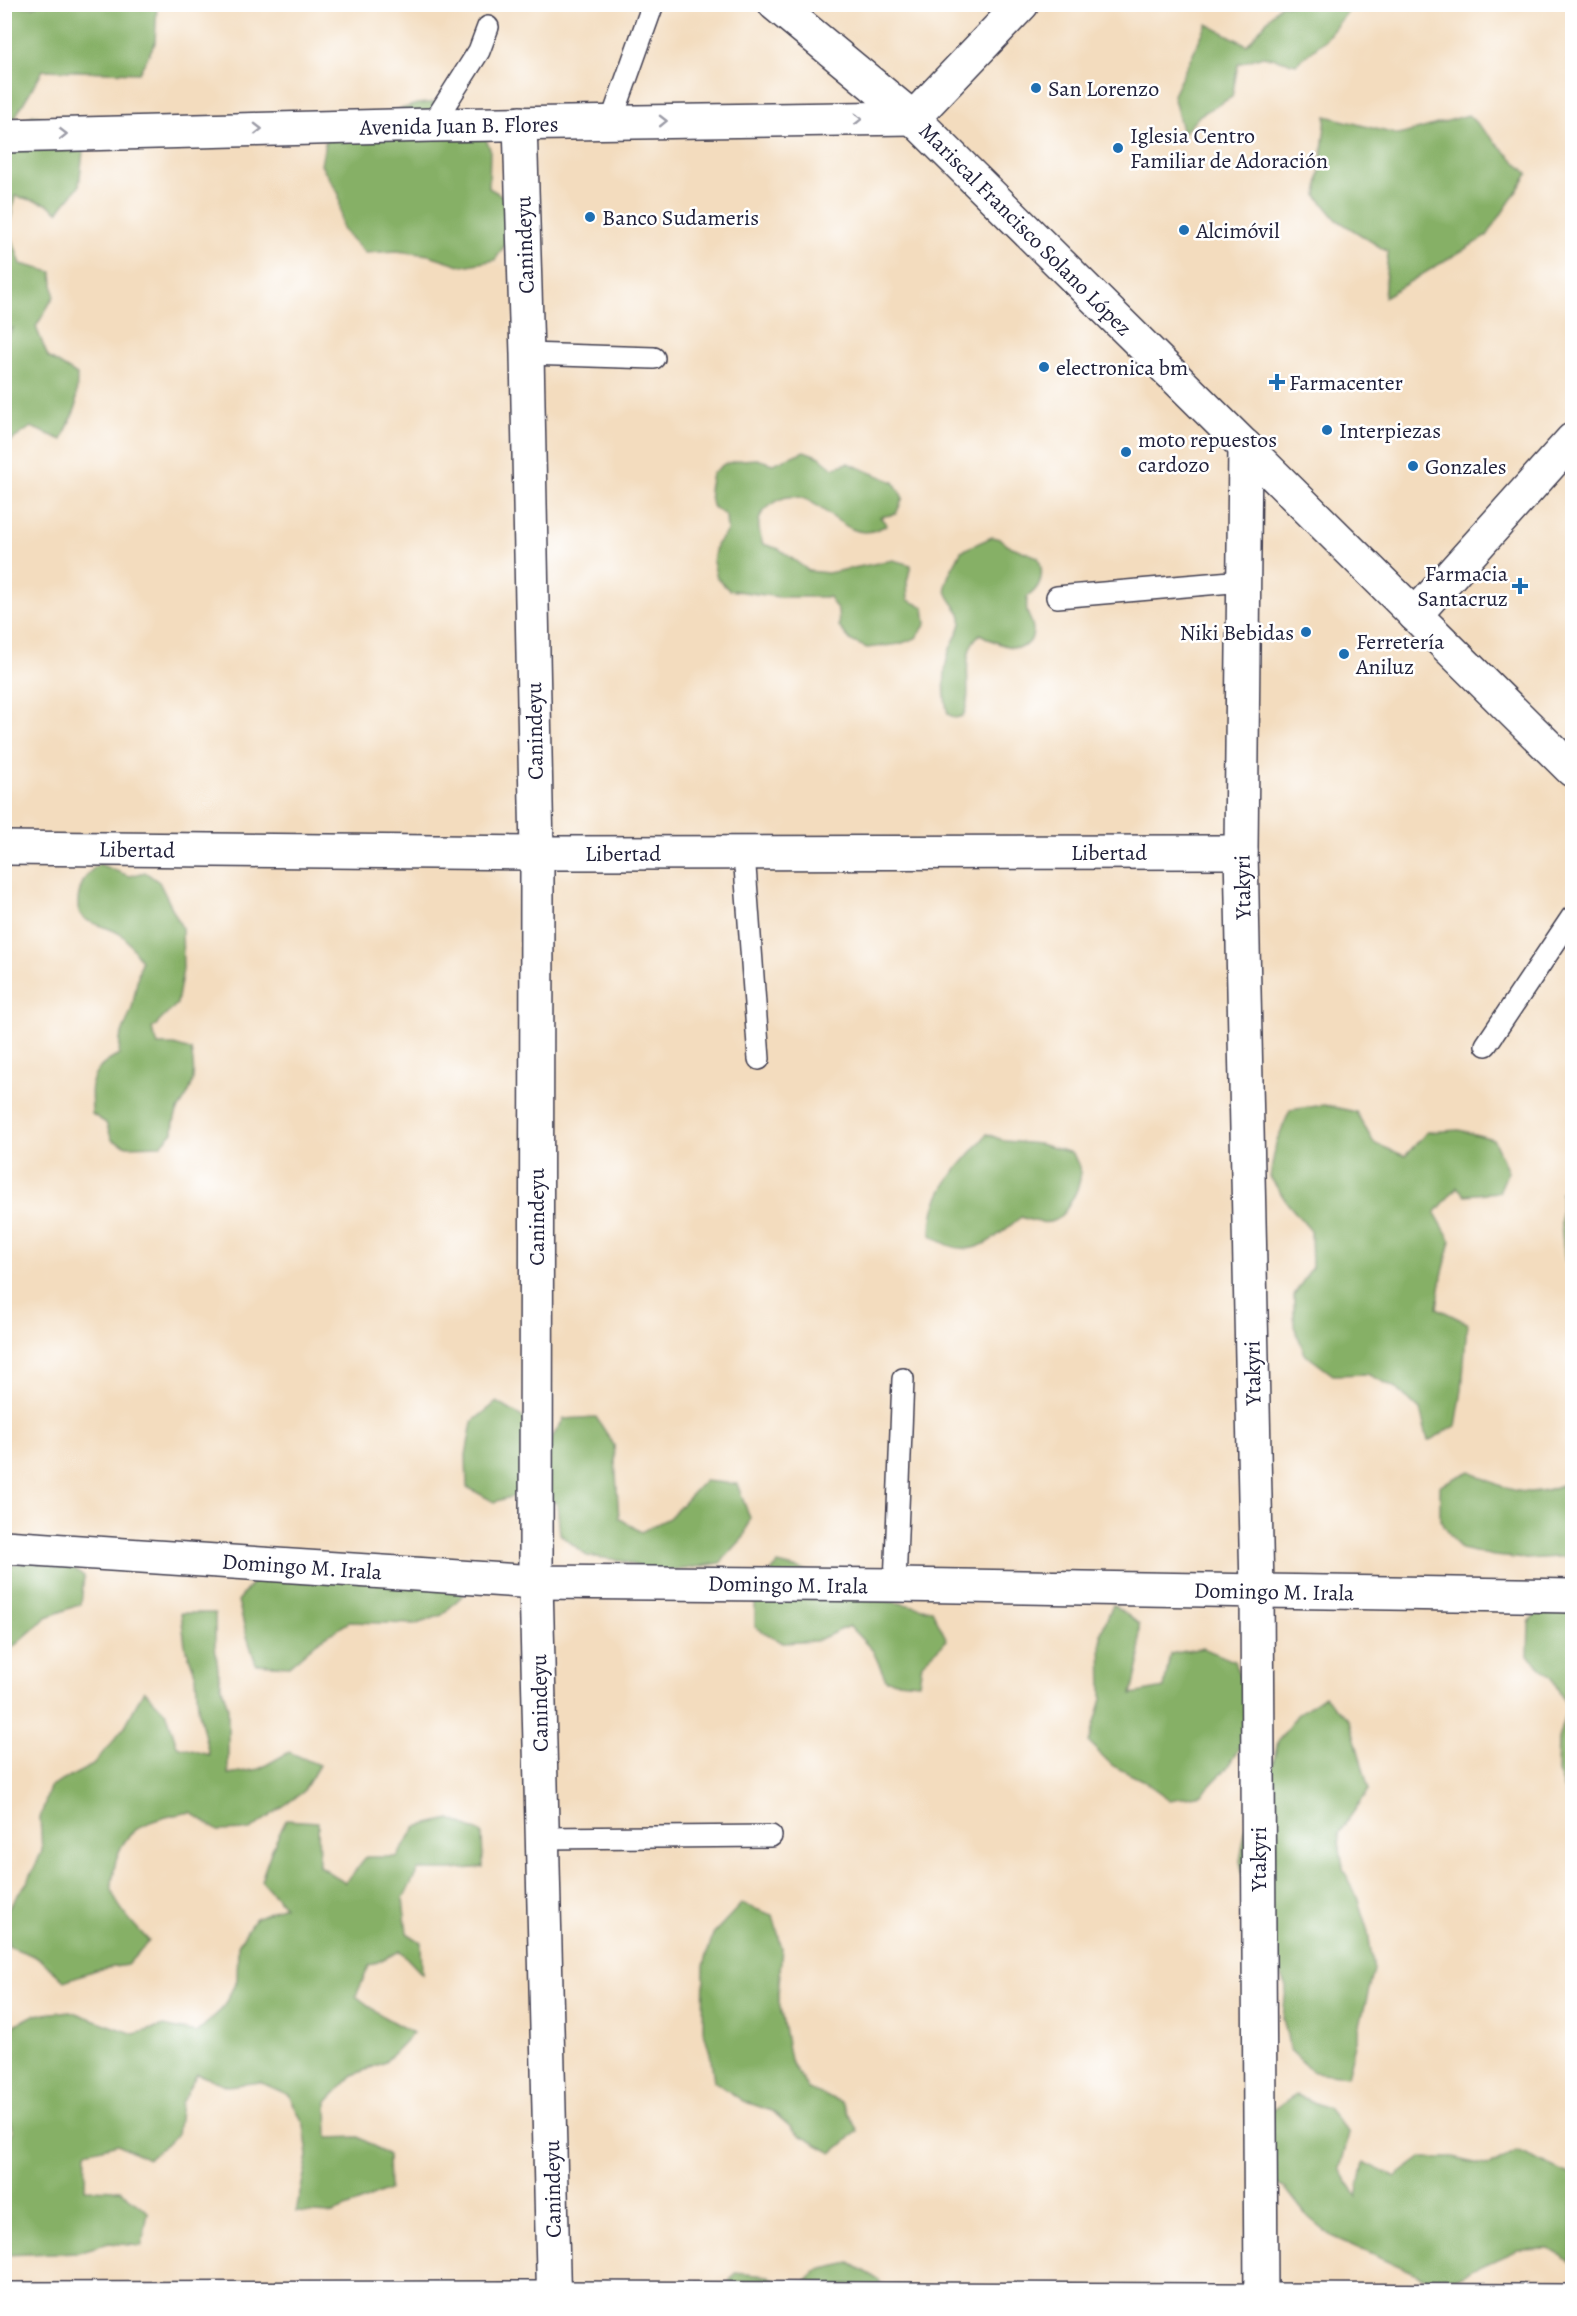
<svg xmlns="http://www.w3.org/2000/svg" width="1577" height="2316" font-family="Alegreya,serif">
  <rect width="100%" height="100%" fill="#fff"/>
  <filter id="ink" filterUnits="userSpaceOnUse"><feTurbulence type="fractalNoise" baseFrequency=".0167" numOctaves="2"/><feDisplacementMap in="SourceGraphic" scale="12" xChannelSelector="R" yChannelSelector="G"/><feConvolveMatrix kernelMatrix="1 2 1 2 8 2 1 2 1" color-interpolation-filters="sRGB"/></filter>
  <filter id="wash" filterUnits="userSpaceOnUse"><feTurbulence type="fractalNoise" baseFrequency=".008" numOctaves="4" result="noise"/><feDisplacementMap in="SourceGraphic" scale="24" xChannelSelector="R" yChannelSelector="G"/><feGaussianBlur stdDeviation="1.35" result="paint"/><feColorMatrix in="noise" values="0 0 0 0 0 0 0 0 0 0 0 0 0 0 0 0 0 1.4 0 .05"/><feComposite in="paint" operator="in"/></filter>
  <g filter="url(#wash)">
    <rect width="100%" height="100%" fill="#f3dcbe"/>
    <g fill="#86b066" stroke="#546950" stroke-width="1.5">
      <polygon points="39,4 157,5 155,43 139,73 43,70 8,129 33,115 64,122 83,151 79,186 58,212 47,204 15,196 9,230 21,264 52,272 54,296 36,327 48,357 77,375 76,407 62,440 31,427 5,445 5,340 13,328 5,331 5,5 34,7"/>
      <polygon points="1280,5 1353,5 1325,40 1296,64 1263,56 1238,64 1232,97 1200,115 1183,134 1173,95 1207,24 1247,45"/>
      <polygon points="447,101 477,118 490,149 489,188 505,197 514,231 495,260 463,266 429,255 397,251 365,253 342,229 339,194 321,165 327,132 417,104"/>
      <polygon points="1468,115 1528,174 1487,236 1384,297 1388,252 1337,220 1317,196 1326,116 1399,135"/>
      <path d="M804,451L820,457L832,468L848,463L894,482L903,498L896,514L880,517L887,525C875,531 865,535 852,529C821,515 800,476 765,510C755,520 759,533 763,544L779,549L809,571L828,573L893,560L911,565L907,582L908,600L924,607L926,624L916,638L900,644L867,648L851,641L839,627L838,611L829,597H779L729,590L717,578L713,562L716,545L727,531L726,516L712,506L709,490L712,474L724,464L741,460L757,459L773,464Z"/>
      <path d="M992,537L1000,539L1007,545L1038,557C1045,574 1042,587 1027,597C1027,602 1026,607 1027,612C1029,618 1033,623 1033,630C1032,661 995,643 980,634C956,655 976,690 963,716L955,718L948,714C943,696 943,667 950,649C953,641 959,633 961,623C963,609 948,603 946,590C944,578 957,562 961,551Z"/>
      <path d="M99,864L129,876L145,872L159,882L182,928L183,969L177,1004L152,1029L158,1045H174L191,1050C193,1061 195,1072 192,1084C186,1105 174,1105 173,1132L161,1145L127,1146L112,1140L106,1123L92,1114C91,1082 87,1071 119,1055L120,1039L132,1008L141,960C135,953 130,943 124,937C105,920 71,930 79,894C82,880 88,872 99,864Z"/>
      <polygon points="1324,1105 1356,1112 1374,1143 1405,1156 1427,1132 1459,1130 1493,1139 1508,1171 1499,1192 1465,1195 1457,1187 1435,1213 1451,1241 1442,1276 1437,1308 1467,1323 1462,1390 1456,1426 1428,1441 1420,1410 1396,1388 1367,1374 1333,1375 1305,1354 1294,1326 1294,1295 1312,1267 1311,1231 1288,1204 1270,1177 1276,1143 1290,1110"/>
      <path d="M987,1134L1005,1141L1039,1144L1073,1153C1075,1159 1079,1165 1080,1170C1083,1184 1066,1216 1053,1221C1043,1225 1030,1220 1021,1217C989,1242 970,1264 931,1235C930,1188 960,1168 987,1134Z"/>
      <polygon points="1572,1175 1572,1268 1565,1261 1561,1225 1561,1193"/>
      <polygon points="497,1402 527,1420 547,1445 564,1419 596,1417 614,1445 619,1518 641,1532 669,1518 704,1481 737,1484 750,1518 744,1537 720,1563 685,1569 651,1571 619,1560 587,1556 560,1534 557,1503 526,1492 494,1502 467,1487 466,1455 472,1422"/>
      <path d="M1470,1471C1508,1491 1531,1502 1572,1480V1556L1526,1559L1494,1556L1461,1549L1440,1521V1485Z"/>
      <polygon points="58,1556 84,1576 81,1604 47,1617 5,1654 5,1566"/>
      <polygon points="419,1557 453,1560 466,1592 442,1615 417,1624 349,1622 317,1642 289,1666 256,1664 246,1633 238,1601 260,1573 388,1566"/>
      <polygon points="778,1564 811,1572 868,1599 899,1603 932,1610 947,1640 922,1663 919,1683 886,1680 873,1651 849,1626 816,1641 783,1643 755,1627 755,1590"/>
      <polygon points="1572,1585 1572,1805 1569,1802 1557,1772 1558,1739 1567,1707 1552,1678 1528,1656 1529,1623 1548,1597"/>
      <polygon points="1113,1604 1139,1624 1140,1659 1132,1694 1164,1688 1170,1654 1203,1648 1234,1661 1246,1693 1243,1742 1226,1769 1202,1794 1170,1800 1142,1780 1113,1766 1089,1743 1102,1699 1101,1633"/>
      <path d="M181,1613H215V1645L219,1677L228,1708V1774L259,1769L289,1752L319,1765L303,1792L250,1830L218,1831L191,1812C152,1819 121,1825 114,1870C114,1876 111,1883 112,1889C114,1905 138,1929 149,1941L127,1965L95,1970L64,1981L39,1958L8,1946L7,1910L28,1881L42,1851L40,1818L50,1787L93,1765L125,1726L144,1690L167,1714L177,1746L209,1755L198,1708L196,1676L185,1645Z"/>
      <polygon points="1324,1696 1350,1721 1369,1790 1338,1834 1343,1868 1357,1897 1368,1932 1374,1970 1347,2076 1313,2072 1290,2050 1283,2018 1286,1987 1262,1922 1247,1894 1240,1861 1246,1827 1271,1773 1278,1741 1297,1715"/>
      <polygon points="450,1819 482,1833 483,1867 451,1870 418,1870 403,1899 407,1933 421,1942 422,1974 400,1951 369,1966 356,1996 384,2017 413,2033 385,2062 353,2075 327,2102 328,2138 359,2137 388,2155 389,2190 331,2214 296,2212 308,2156 304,2125 289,2095 260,2082 228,2086 197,2074 181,2103 177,2135 148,2159 118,2144 86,2152 85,2189 120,2190 148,2212 142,2246 109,2243 78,2252 5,2255 5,2140 13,2132 5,2107 5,2030 34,2015 70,2011 134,2034 164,2026 196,2033 222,2009 237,1980 238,1945 255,1918 284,1906 261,1880 272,1849 286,1820 318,1822 319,1866 345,1883 366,1857 397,1857 416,1827"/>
      <polygon points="741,1904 773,1915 782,1948 778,1996 790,2060 808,2089 842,2102 858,2131 832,2153 801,2136 772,2111 743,2101 714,2081 710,2053 703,2029 704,1965 713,1934"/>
      <polygon points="1296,2095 1328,2108 1349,2134 1340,2169 1357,2197 1364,2162 1395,2177 1421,2158 1453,2158 1489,2166 1517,2151 1572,2176 1572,2263 1549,2249 1517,2250 1455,2278 1423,2277 1331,2236 1306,2215 1286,2189 1257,2175 1269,2113"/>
      <polygon points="850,2263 879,2280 891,2311 716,2301 735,2273 768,2276 796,2291 818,2270"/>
    </g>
  </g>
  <g filter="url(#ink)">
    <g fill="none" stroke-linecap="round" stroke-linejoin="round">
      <g stroke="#413e4f" stroke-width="24">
        <g id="service">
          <polyline points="611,122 653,4"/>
          <polyline points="432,125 479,51 488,27"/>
          <polyline points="527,354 654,358"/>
          <polyline points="1057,597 1243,581"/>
          <polyline points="744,853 759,1059"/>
          <polyline points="1486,1045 1572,917"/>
          <polyline points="895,1585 903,1379"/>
          <polyline points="542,1838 771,1836"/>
        </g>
      </g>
      <g stroke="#413e4f" stroke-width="36">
        <g id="minor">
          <polyline points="913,118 1022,4"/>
          <polyline points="520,123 527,354 537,853 536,1582 554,2312"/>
          <polyline points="1245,446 1241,852 1257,1590 1261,2299"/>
          <polyline points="1415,615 1572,440"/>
          <polyline points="4,848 537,853 1241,852"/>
          <polyline points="4,1547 536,1582 895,1585 1572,1596"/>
          <polyline points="4,2299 554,2298 1572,2301"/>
        </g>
      </g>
      <g stroke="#413e4f" stroke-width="36">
        <g id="tertiary">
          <polyline points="775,4 913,118 1572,770"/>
          <polyline points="4,136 432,125 913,118"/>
        </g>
      </g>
      <use href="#service" stroke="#fff" stroke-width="21"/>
      <use href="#minor" stroke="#fff" stroke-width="33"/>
      <use href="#tertiary" stroke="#fff" stroke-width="33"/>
    </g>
    <defs><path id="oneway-chevron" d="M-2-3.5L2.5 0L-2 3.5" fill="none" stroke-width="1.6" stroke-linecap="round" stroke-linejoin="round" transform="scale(1.5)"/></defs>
    <g stroke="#9c9ca7">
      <use href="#oneway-chevron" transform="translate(858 119) rotate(-1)"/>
      <use href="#oneway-chevron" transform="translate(663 121) rotate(-1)"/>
      <use href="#oneway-chevron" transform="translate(258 129) rotate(-1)"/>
      <use href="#oneway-chevron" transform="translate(63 134) rotate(-1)"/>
    </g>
  </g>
  <g fill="#1f6fb2" stroke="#fff" stroke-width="2">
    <circle cx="1036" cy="88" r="6"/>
    <circle cx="1118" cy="148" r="6"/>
    <circle cx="590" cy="217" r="6"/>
    <circle cx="1184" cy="230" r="6"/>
    <circle cx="1044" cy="367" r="6"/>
    <path d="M1274 373h6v6h6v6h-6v6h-6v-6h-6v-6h6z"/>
    <circle cx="1327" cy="430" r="6"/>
    <circle cx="1126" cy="452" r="6"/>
    <circle cx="1413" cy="466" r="6"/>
    <path d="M1517 577h6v6h6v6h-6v6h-6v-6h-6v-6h6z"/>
    <circle cx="1306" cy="632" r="6"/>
    <circle cx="1344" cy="654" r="6"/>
  </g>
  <g text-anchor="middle" stroke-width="5" stroke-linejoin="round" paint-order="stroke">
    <g font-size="22" fill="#22223b" stroke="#fff" text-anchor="start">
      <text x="1048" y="96">San Lorenzo</text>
      <text x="1130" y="143">Iglesia Centro<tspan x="1130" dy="25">Familiar de Adoración</tspan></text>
      <text x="602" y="225">Banco Sudameris</text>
      <text x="1196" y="238">Alcimóvil</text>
      <text x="1056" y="375">electronica bm</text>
      <text x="1289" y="390">Farmacenter</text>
      <text x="1339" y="438">Interpiezas</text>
      <text x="1138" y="447">moto repuestos<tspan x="1138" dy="25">cardozo</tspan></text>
      <text x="1425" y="474">Gonzales</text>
      <text x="1508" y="581" text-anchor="end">Farmacia<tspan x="1508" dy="25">Santacruz</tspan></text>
      <text x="1294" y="640" text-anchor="end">Niki Bebidas</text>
      <text x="1356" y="649">Ferretería<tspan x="1356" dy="25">Aniluz</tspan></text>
    </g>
    <g font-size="22" fill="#22223b" stroke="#fff">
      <text transform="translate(459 125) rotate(-1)" y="8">Avenida Juan B. Flores</text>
      <text transform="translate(1026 229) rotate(45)" y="8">Mariscal Francisco Solano López</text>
      <text transform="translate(524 245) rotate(-92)" y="8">Canindeyu</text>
      <text transform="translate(534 731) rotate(-91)" y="8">Canindeyu</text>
      <text transform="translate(137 849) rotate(1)" y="8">Libertad</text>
      <text x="1109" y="860">Libertad</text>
      <text x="623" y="861">Libertad</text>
      <text transform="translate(1242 887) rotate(-91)" y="8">Ytakyri</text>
      <text transform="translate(536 1217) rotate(-90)" y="8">Canindeyu</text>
      <text transform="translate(1252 1373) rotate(-91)" y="8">Ytakyri</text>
      <text transform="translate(302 1566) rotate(4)" y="8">Domingo M. Irala</text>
      <text transform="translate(788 1584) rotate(1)" y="8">Domingo M. Irala</text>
      <text transform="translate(1274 1591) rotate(1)" y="8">Domingo M. Irala</text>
      <text transform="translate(539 1703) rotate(-91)" y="8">Canindeyu</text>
      <text transform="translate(1258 1859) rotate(-90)" y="8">Ytakyri</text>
      <text transform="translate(552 2189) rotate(-91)" y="8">Canindeyu</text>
    </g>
  </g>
  <rect width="1577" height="2316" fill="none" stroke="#fff" stroke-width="24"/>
</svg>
